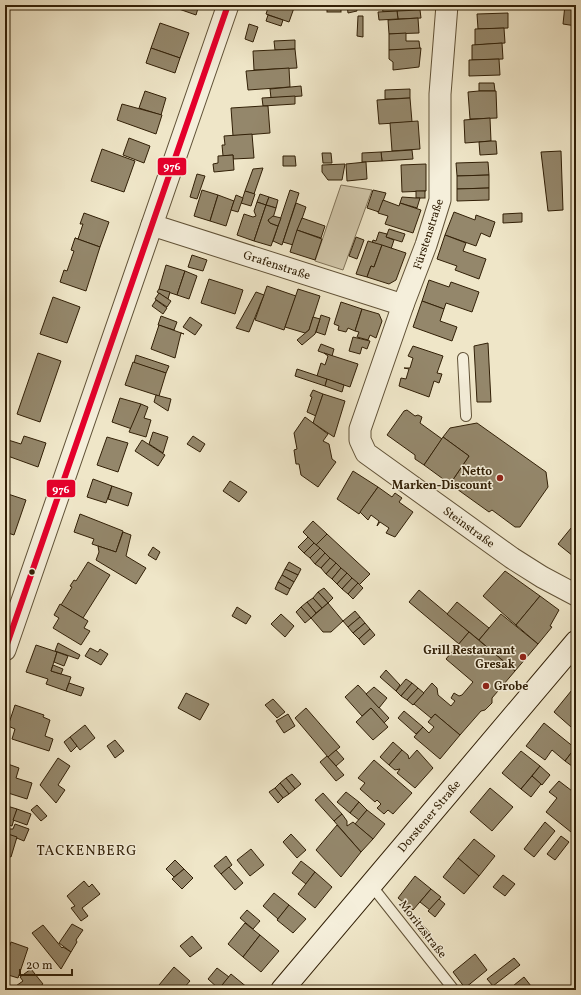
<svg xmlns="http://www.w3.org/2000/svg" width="581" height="995" font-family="Vollkorn,serif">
  <rect width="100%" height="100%" fill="#efe6c8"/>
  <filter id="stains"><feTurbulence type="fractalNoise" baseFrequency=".005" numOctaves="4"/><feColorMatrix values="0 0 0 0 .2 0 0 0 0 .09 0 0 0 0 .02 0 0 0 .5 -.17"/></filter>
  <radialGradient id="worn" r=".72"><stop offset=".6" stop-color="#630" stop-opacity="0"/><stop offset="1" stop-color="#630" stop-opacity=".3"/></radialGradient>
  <polygon fill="#cfc4a7" stroke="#807257" points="341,185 372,190 343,270 315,261"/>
  <g fill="#94876b" stroke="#322007">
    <polygon points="177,5 199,5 196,15 176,8"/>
    <polygon points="269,5 295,5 289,22 266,14"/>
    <rect x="327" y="5" width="14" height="7"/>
    <polygon points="347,5 356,5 357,11 348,13"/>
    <polygon points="382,5 405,5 406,11 383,12"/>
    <polygon points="565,5 576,7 576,26 563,24"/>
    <polygon points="420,10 421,18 398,19 397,11"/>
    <polygon points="397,11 398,19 379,20 378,12"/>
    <polygon points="508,13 508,28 478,29 477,14"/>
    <polygon points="268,15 283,20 281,26 266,21"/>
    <polygon points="358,16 363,16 363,37 357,36"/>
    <polygon points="418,18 419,33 389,34 388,20"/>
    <polygon points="160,23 189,33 180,58 151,48"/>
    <polygon points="249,24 258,27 253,42 245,39"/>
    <polygon points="504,28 505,43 475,45 475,29"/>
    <polygon points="406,33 406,41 419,41 420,49 389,50 389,34"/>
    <polygon points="295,40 295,49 275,50 274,41"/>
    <polygon points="502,43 503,59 472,60 472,45"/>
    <polygon points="151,48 180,58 175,73 146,63"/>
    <polygon points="421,48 419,67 393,70 393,62 389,59 389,50"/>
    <polygon points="295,49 297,68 254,70 253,51"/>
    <polygon points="499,59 500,75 469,76 469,60"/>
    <polygon points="289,68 290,87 248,90 246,71"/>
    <polygon points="479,83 494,83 495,91 479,91"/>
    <polygon points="301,86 302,96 271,98 270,89"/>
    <polygon points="410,89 410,98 385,99 385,90"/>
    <polygon points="145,91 166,98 161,115 139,108"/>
    <polygon points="479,91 496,91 497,118 470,119 468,92"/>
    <polygon points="295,96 295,104 263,106 262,98"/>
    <polygon points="410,98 412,122 379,124 377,100"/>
    <polygon points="122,104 162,115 156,134 117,120"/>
    <polygon points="263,106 268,106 270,133 233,136 231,108"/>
    <polygon points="490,118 491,141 465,143 464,120"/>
    <polygon points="418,121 420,149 392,151 390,123"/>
    <polygon points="252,134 254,158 233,159 233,155 223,156 222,145 225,145 224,136"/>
    <polygon points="129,138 150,146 144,163 123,155"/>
    <polygon points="491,141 496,141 497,154 480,155 479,142"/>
    <polygon points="102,149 135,161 124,192 91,181"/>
    <polygon points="412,150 413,159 382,161 381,152"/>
    <polygon points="561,151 563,210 548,211 541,152"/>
    <polygon points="381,152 382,161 362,162 362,153"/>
    <polygon points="322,153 331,153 332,163 323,163"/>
    <polygon points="233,155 234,170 214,172 213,164 218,163 218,156"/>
    <polygon points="283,156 295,156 296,166 283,166"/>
    <polygon points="366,162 367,179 347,181 346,164"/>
    <polygon points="488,162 489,175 457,176 456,163"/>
    <polygon points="345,164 342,180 328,180 322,172 322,165"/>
    <polygon points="426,164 426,191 402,192 401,165"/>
    <polygon points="263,168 254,194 245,191 253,169"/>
    <polygon points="197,174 205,176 197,199 190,197"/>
    <polygon points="489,175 489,188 457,189 457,176"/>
    <polygon points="489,188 489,200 457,201 457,189"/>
    <polygon points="202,190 218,195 210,221 194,216"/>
    <polygon points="290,190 299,193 282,245 273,241"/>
    <polygon points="373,190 386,193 379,212 367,208"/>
    <polygon points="245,191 255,194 251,206 241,203"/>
    <rect x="416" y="191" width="9" height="7"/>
    <polygon points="260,194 269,197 266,205 257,202"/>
    <polygon points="218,195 234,201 226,226 210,221"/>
    <polygon points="236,195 243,198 238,212 231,210"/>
    <polygon points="269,197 278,200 276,208 266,205"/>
    <polygon points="402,197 416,198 420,198 417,208 400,203"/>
    <polygon points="383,200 399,206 400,203 421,210 413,233 385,224 388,216 378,213"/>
    <polygon points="257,202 266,205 254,241 237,235 244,214 253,217 256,216 254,211"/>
    <polygon points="296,203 306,207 293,245 283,242"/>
    <polygon points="266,205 276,208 273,218 268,220 270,223 278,226 271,246 254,241"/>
    <polygon points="454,212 475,220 476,215 495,222 490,237 481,233 476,246 445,235"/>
    <polygon points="84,213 109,222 100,247 75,238 78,239 83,224 80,224"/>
    <polygon points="522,213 522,222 503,223 503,214"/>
    <polygon points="273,216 281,218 278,226 270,223 268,220"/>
    <polygon points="302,218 325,226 321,238 297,230"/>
    <polygon points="389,229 405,234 402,242 386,237"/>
    <polygon points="297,230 322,239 315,260 290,252"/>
    <polygon points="379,232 387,234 386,237 394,240 391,249 372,243 373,240 376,241"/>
    <polygon points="445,235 466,243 463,251 486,259 479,279 455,270 457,266 437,259"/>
    <polygon points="356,237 364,240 357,259 349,256"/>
    <polygon points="75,238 100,247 86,291 60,282 64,270 67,271 74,251 71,250"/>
    <polygon points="368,241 382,245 374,267 371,266 367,277 356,274"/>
    <polygon points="382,245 406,253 396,280 389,284 367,277 371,266 374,267"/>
    <polygon points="192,255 207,260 203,271 188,267"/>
    <polygon points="166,265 185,271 177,295 159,289"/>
    <polygon points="185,271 197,276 189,299 177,295"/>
    <polygon points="209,279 243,290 235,314 201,303"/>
    <polygon points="429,280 449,287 451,282 479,292 472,312 446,303 444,309 422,301"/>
    <polygon points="267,286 296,296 284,330 255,320"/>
    <polygon points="159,289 170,292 168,299 157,292"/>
    <polygon points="298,289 320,296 309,330 305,333 285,327"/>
    <polygon points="256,292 264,295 249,332 236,328"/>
    <polygon points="159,293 171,301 167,307 155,299"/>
    <polygon points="53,297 80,307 67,343 40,334"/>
    <polygon points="156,300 167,308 163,314 152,306"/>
    <polygon points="422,301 444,309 440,321 457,327 452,341 413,327"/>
    <polygon points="341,302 362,309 355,331 348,328 346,332 338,330 339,326 334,324"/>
    <polygon points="362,309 379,314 382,321 376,338 370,335 368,340 357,337 359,332 355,331"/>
    <polygon points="321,315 330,318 325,335 316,332"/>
    <polygon points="161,316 177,322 174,330 158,325"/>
    <polygon points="190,317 202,325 195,335 183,327"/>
    <polygon points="313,317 320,319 315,334 302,345 297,340 309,330"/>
    <polygon points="159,325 184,334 181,333 175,358 151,349"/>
    <polygon points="353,337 370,341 367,349 362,347 360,354 349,351"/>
    <polygon points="488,343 491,402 477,402 474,346"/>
    <polygon points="321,344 334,349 332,356 318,351"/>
    <polygon points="413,346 443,356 437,373 442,374 439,383 434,381 429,397 399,386 401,378 406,379 409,369 404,368 410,368 413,358 408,356"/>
    <polygon points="38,353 61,361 40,422 17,414"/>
    <polygon points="324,353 358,364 350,387 317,376 321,363 325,365 328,356"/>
    <polygon points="136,355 169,366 166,373 134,363"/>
    <polygon points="133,362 166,373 159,396 125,385"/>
    <polygon points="297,369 327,379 325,386 295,376"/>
    <polygon points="327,379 344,385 342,392 325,386"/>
    <polygon points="313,390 323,394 316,416 307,412 312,397 310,396"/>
    <polygon points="323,394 345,401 334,437 313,423"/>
    <polygon points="156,395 171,399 168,411 154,402"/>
    <polygon points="120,398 141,404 132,429 112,422"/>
    <polygon points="141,404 148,407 144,418 151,420 146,437 129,432"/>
    <polygon points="407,410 415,416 418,415 422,417 420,423 442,439 424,465 415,459 415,455 387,435 404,411"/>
    <polygon points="305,417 328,434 323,441 329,444 332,459 336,462 318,487 301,475 299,464 296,464 294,450 297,449 294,433"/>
    <polygon points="477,423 546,472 548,487 520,527 515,527 492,510 489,512 450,484 469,456 443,437 450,428"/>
    <polygon points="153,432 168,437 163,453 149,444"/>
    <polygon points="24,436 46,443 38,467 5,455 5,439 21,444"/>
    <polygon points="193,436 205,444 200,452 187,444"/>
    <polygon points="107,437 128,443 118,472 97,465"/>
    <polygon points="443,437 469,456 450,484 424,465"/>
    <polygon points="142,440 165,455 158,466 135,451"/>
    <polygon points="353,471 378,487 359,514 337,499"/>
    <polygon points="93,479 112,486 106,503 87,497"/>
    <polygon points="230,481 247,492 239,502 223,491"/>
    <polygon points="112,486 132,493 128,506 108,499"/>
    <polygon points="378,487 392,497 395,493 402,498 399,502 413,512 395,537 386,533 389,528 380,522 377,526 379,521 371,515 368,520 360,512"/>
    <polygon points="5,493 26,500 14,535 5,532"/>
    <polygon points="80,514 123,531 116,552 92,544 94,539 74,532"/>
    <polygon points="313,521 327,534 316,545 303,532"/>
    <polygon points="576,522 576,553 573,556 558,544"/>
    <polygon points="123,532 131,535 126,556 146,568 136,584 96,560 99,552 98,546 116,552"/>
    <polygon points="327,534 370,574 359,585 316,545"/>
    <polygon points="308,537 314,543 304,553 298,547"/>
    <polygon points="314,543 320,548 310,558 304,553"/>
    <polygon points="153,547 160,552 156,560 148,555"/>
    <polygon points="320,548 325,553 315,564 310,558"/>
    <polygon points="325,553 330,558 321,568 315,564"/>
    <polygon points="330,558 336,563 326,574 321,568"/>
    <polygon points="88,562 110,575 83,618 61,605 72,587 70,586 74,580 76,581"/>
    <polygon points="289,562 301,569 298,575 285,569"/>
    <polygon points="336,563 341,568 332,579 326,574"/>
    <polygon points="341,568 347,573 337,584 332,579"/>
    <polygon points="285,569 298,575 294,582 282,575"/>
    <polygon points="505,571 540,596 516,625 483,596"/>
    <polygon points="347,573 352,578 342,589 337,584"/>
    <polygon points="282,575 294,582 290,589 278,582"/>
    <polygon points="352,578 358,583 348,594 342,589"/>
    <polygon points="278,582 290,589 287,595 275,589"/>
    <polygon points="358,583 363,588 353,599 348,594"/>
    <polygon points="324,588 333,598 328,603 318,592"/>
    <polygon points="419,590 469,632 459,644 409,602"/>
    <polygon points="318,592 328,603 322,608 313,598"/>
    <polygon points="540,596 559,610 550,626 552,627 538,644 516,625"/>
    <polygon points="313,598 322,608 316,613 307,602"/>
    <polygon points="307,602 316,613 311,618 301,607"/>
    <polygon points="457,602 489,628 479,640 447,614"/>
    <polygon points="328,603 343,621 331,632 323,632 311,618"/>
    <polygon points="60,604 88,621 84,628 90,631 81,645 53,628 59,618 54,615"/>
    <polygon points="237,607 251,616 246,624 232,616"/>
    <polygon points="301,607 311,618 305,623 296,612"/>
    <polygon points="355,611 360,617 348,627 343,621"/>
    <polygon points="281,614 294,626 285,637 271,624"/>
    <polygon points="501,614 538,644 515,671 479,640"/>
    <polygon points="360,617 365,623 353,633 348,627"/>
    <polygon points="365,623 370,629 359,639 353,633"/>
    <polygon points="370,629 375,635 364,645 359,639"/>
    <polygon points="469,632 515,671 492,698 492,703 485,710 481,711 460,735 435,714 431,718 414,704 432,683 437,688 438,695 451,706 455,701 451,698 454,693 459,696 462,695 473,682 446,659"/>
    <polygon points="58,643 80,655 78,659 55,651"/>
    <polygon points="36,645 57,652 51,671 71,677 66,691 46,684 48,679 26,672"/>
    <polygon points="90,648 98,652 100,649 108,654 101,665 85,656"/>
    <polygon points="57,652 68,656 64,666 54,662"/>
    <polygon points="53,665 63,669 61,674 51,671"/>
    <polygon points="386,670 400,685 396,691 380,677"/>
    <polygon points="406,679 412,683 401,696 396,691"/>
    <polygon points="69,683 84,688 81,696 66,691"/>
    <polygon points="412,683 418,688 407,700 401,696"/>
    <polygon points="358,685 389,718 384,723 371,708 362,716 345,697"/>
    <polygon points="576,685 576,720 571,727 554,712"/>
    <polygon points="374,687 387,698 379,708 366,694"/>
    <polygon points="418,688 424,693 413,705 407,700"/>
    <polygon points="186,693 209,704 200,720 178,708"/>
    <polygon points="273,699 285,712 277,718 265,705"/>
    <polygon points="15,705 44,715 43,717 50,720 45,736 53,739 49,751 12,739 15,729 8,726"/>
    <polygon points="306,708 340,747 328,757 295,718"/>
    <polygon points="371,708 388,727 373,740 356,722"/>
    <polygon points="404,711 423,727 416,734 398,718"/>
    <polygon points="288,714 295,726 284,733 276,721"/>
    <polygon points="435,714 460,735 440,759 414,737 423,727 429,733 434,727 428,722"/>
    <polygon points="544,723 575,748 565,761 552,750 545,760 526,746"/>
    <polygon points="85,725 95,738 80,750 70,737"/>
    <polygon points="70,737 77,746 71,752 64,742"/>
    <polygon points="115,740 124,751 115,758 107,746"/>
    <polygon points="393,742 402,750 389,765 380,757"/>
    <polygon points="575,748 576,748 576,769 565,761"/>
    <polygon points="336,750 344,759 336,766 328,757"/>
    <polygon points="402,750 408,755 409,759 417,750 433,768 415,788 397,773 400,769 395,770 389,765"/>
    <polygon points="521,751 540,766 521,789 502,773"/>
    <polygon points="327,756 344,775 336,781 320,762"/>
    <polygon points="58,758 70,766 58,785 65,790 56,803 40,785"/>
    <polygon points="374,760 412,793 393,814 388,810 384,814 377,808 381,804 377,800 375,802 360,789 365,783 358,778"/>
    <polygon points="5,763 19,768 16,778 32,783 27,799 5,792"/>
    <polygon points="540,766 550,775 542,785 532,776"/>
    <polygon points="292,774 301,784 295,789 286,778"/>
    <polygon points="532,776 541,784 531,797 521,789"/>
    <polygon points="286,778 295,789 289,794 280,783"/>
    <polygon points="559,781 576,794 576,836 546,812 557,798 549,792"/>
    <polygon points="280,783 289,794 283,798 275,788"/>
    <polygon points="275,788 283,798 278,803 269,792"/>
    <polygon points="490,788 513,807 492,831 470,812"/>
    <polygon points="346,792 359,802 350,813 337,802"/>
    <polygon points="323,793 342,814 334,821 315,800"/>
    <polygon points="359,802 367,810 359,820 350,813"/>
    <polygon points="37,805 47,816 41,821 31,810"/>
    <polygon points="7,806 17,809 12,826 5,824"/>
    <polygon points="17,809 31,814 27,825 13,820"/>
    <polygon points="367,810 385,824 373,839 355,824"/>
    <polygon points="342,814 347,821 347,826 353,822 373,839 361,852 334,821"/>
    <polygon points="545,822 555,831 534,857 524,849"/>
    <polygon points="15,824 29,829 24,841 7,834 9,829 13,829"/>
    <polygon points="337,825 361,852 341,877 316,850"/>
    <polygon points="5,833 17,837 11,857 5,855"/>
    <polygon points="291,834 306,850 297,858 283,842"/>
    <polygon points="561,836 569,842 555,860 547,854"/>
    <polygon points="474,839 495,856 479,876 458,858"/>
    <polygon points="251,849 264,865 250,876 237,860"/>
    <polygon points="226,856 232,865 221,874 214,866"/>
    <polygon points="458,858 479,876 464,894 443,877"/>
    <polygon points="175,860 184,869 174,877 166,869"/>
    <polygon points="301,861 315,872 306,884 292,873"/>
    <polygon points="229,867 243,883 235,890 221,874"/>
    <polygon points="184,869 193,878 182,889 172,879"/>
    <polygon points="315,872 332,887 315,908 298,894"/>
    <polygon points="503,875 515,884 505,896 493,887"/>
    <polygon points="415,876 431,889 413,910 398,898"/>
    <polygon points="84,881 89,887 92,884 100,894 82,908 88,916 81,921 71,908 75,906 67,896"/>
    <polygon points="431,889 441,897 430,910 420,902"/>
    <polygon points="274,893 289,905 278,919 263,906"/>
    <polygon points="439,899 445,904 435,917 428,911"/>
    <polygon points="289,905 306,919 293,933 277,920"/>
    <polygon points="247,910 260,921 253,929 240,918"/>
    <polygon points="245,923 260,935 243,957 228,944"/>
    <polygon points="421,923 430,933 424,938 416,928"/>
    <polygon points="72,924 83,930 76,940 77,942 71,952 59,943"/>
    <polygon points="43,925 62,948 63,947 71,952 61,969 32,933"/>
    <polygon points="260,935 279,951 261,972 243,957"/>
    <polygon points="192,936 202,948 190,957 180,946"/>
    <polygon points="11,942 28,948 18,978 5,974 5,960"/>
    <polygon points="475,954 487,970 465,988 453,972"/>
    <polygon points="514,958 520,965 493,986 487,979"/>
    <polygon points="174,967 190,981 182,990 164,990 159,985"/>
    <polygon points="217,968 229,977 219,989 208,979"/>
    <polygon points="31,969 43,984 35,990 15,990 13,988 23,981 20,977"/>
    <polygon points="231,974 248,988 246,990 218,990"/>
    <polygon points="524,977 531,986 525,990 508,990"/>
    <polygon points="187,985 193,990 182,990"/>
  </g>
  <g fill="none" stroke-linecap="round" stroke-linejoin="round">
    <g stroke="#615237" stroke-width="12">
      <g id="lane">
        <polyline points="463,358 466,416"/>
        <polyline points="371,885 454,990"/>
      </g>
    </g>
    <g stroke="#615237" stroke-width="23">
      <g id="street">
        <polyline points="447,5 440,94 440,200 426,245 403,305 360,429 360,440 366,453 512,558 542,577 576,595"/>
        <polyline points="152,225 403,305"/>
        <polyline points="5,650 228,5"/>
      </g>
    </g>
    <g stroke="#322007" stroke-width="24">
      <polyline id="secondary" points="282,990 576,642"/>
    </g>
    <use href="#lane" stroke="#f5efdb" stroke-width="10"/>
    <use href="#street" stroke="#f5efdb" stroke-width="21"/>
    <use href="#secondary" stroke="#f5efdb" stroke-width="22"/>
    <g stroke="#f5efdb" stroke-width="9">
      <polyline id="bus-1" points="5,650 228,5"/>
    </g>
    <use href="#bus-1" stroke="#e4002b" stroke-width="6"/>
  </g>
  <g fill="#8f2418" stroke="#f5efdb" stroke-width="1.5">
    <circle cx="500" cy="478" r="4"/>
    <circle cx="523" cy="657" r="4"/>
    <circle cx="486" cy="686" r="4"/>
  </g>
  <circle fill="#322007" stroke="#f5efdb" stroke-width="1.5" cx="32" cy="572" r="3.5"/>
  <g text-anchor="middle" stroke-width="3" stroke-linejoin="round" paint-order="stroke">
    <g font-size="12" fill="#322007" stroke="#f5efdb">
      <text transform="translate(428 234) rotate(-72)" y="4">Fürstenstraße</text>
      <text transform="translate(277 265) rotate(18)" y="4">Grafenstraße</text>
      <text transform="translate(469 527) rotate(36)" y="4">Steinstraße</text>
      <text transform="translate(429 816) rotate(-50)" y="4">Dorstener Straße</text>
      <text transform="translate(423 929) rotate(52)" y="4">Moritzstraße</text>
    </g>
    <g font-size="12" font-weight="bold" fill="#322007" stroke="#f5efdb" text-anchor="end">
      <text x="492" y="475">Netto<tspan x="492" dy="14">Marken-Discount</tspan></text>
      <text x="515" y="654">Grill Restaurant<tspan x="515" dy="14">Gresak</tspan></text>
      <text x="494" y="690" text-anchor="start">Grobe</text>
    </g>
    <g font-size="14" letter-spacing="1" fill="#322007" stroke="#f5efdb">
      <text x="87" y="855">TACKENBERG</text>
    </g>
  </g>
  <g stroke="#f5efdb" stroke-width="1.5">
    <rect x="157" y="157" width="30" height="19" rx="4" fill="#e4002b"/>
    <rect x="46" y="479" width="30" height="19" rx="4" fill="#e4002b"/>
  </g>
  <g font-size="11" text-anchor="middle" font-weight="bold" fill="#fff">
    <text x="172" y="170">976</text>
    <text x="61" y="493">976</text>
  </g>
  <rect width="581" height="995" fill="none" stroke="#efe6c8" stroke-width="20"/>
  <rect x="6" y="6" width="569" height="983" fill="none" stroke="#322007" stroke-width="2"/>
  <rect x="10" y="10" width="561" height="975" fill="none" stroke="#322007"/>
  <path d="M20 969v6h52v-6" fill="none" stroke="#322007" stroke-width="2"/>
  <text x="26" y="969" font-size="12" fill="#322007" stroke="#f5efdb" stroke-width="3" paint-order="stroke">20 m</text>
  <rect width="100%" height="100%" filter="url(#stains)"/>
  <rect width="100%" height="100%" fill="url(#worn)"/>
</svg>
